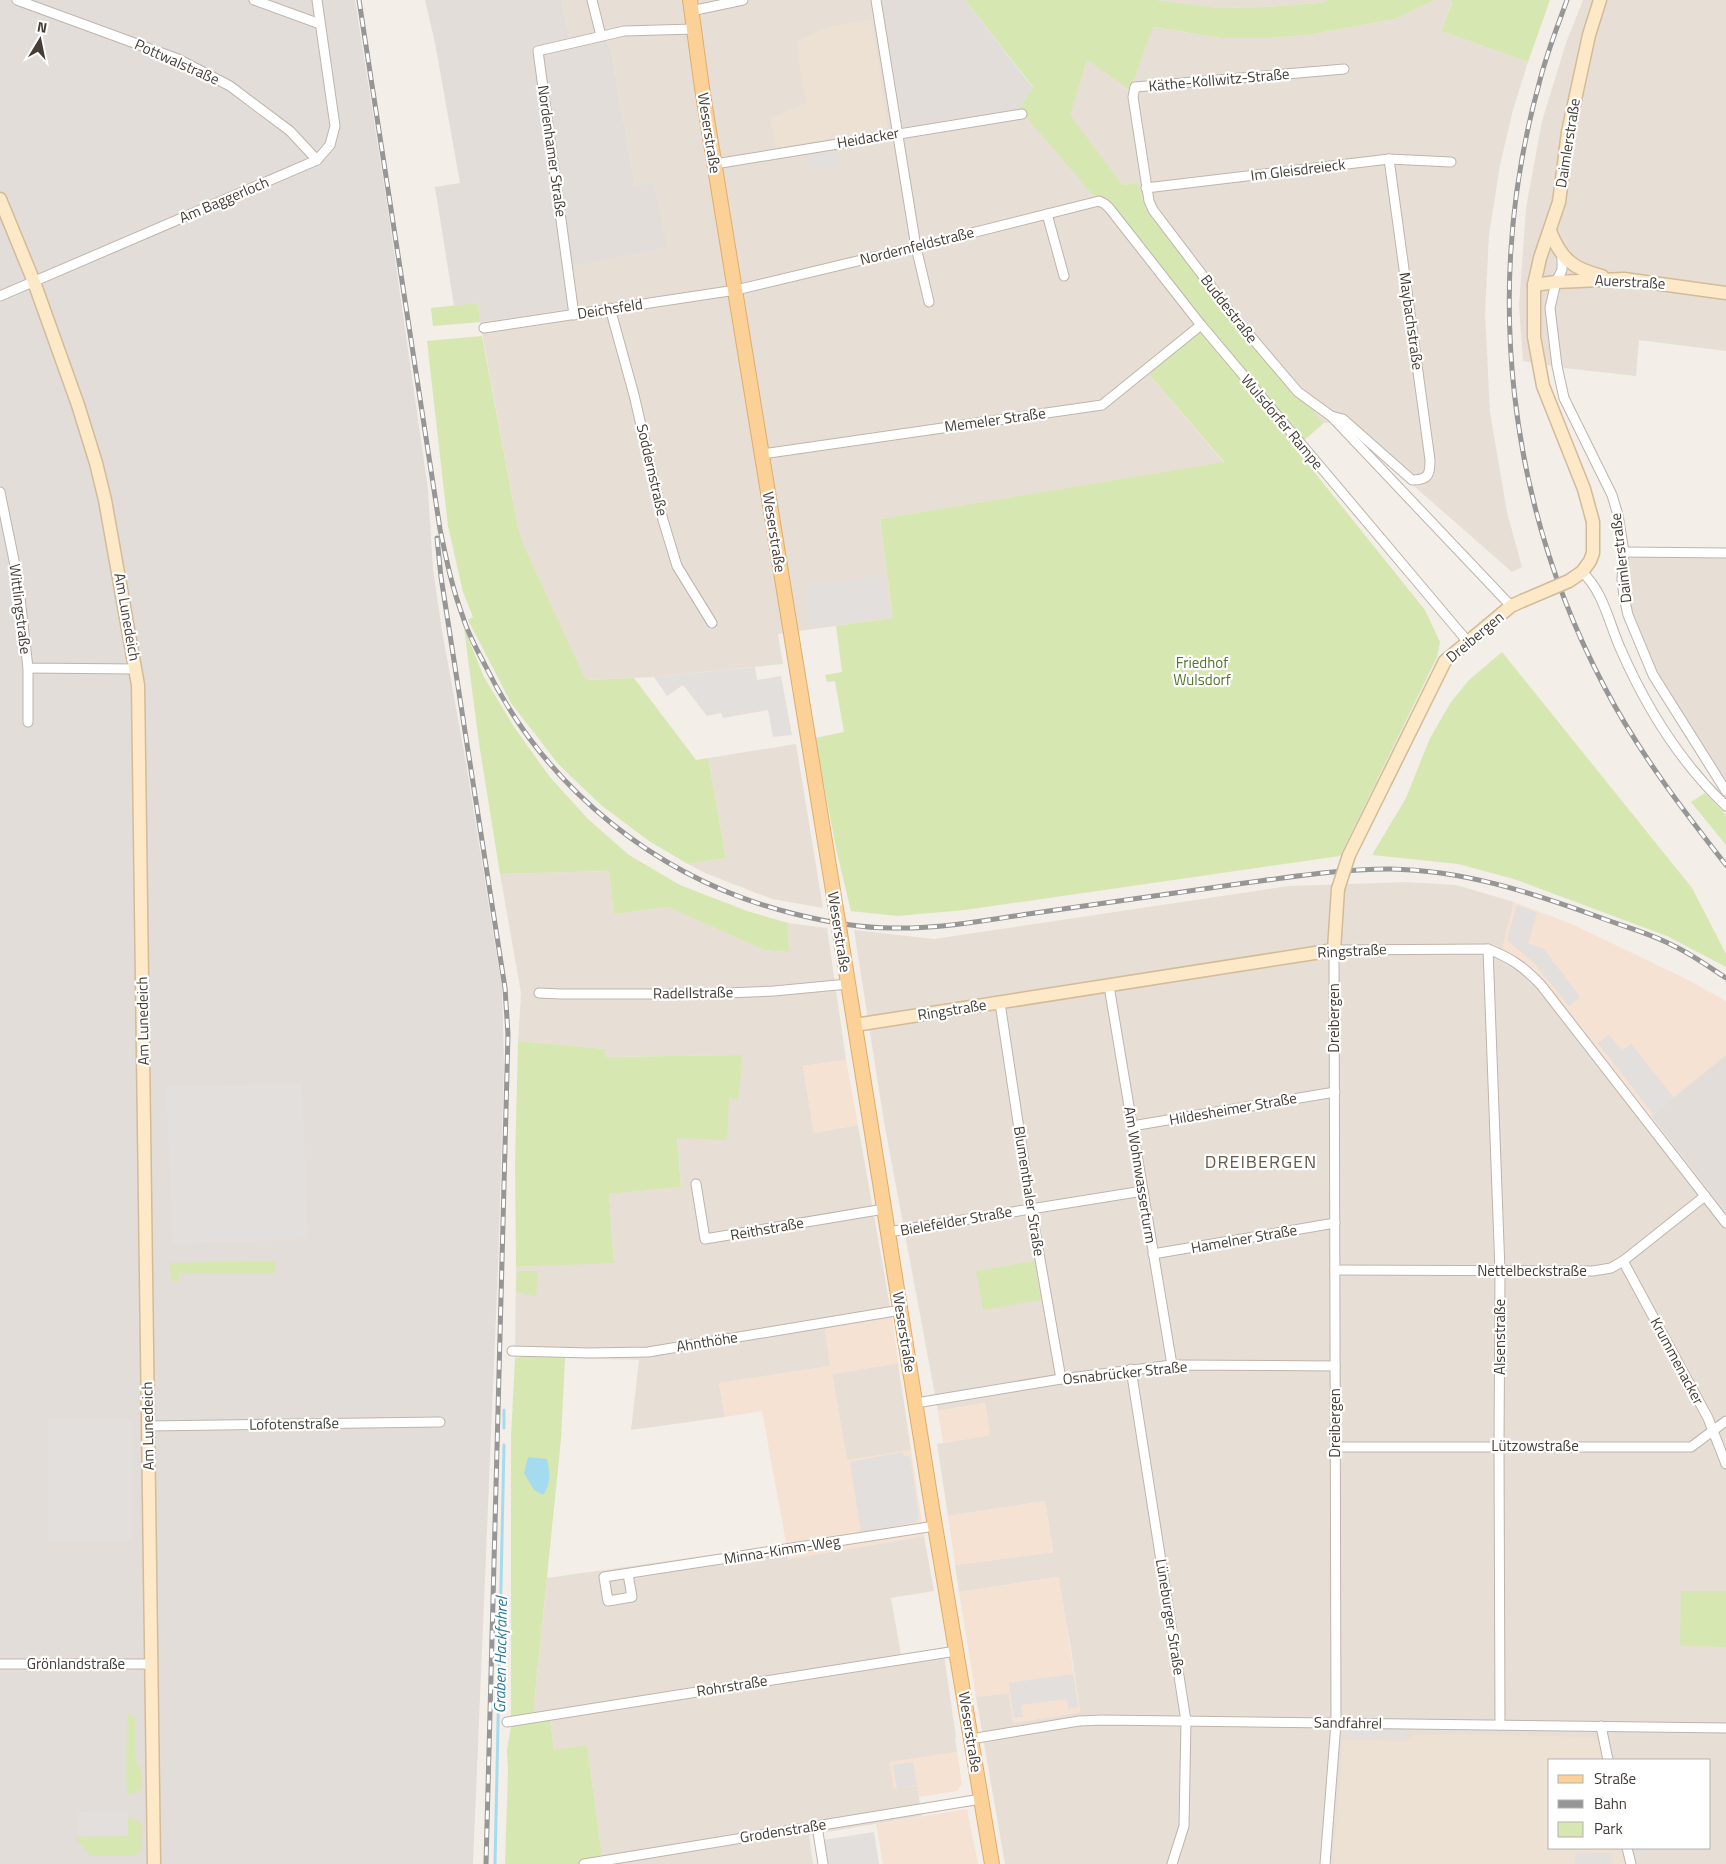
<svg xmlns="http://www.w3.org/2000/svg" width="1726" height="1864" font-family="'Titillium Web',sans-serif">
  <rect width="100%" height="100%" fill="#f3eee8"/>
  <g fill="#e7dfd6" fill-rule="evenodd">
    <polygon points="561,0 881,0 903,126 1019,109 1093,194 1107,197 1206,325 1148,373 1224,463 880,519 893,618 778,634 783,664 654,677 586,680 526,550 518,528 480,322 570,309 563,268 635,186 612,54 570,37"/>
    <polygon points="1157,0 1329,0 1319,3 1266,7 1219,8"/>
    <polygon points="1435,0 1450,0 1452,2 1441,31 1528,62 1513,110 1500,165 1489,235 1485,314 1490,412 1507,512 1522,567 1512,572 1342,423 1324,423 1234,321 1146,210 1138,183 1123,185 1069,115 1087,60 1130,89 1152,27 1221,38 1270,38 1308,35 1395,19"/>
    <polygon points="1583,0 1726,0 1726,351 1639,340 1636,376 1564,368 1523,361 1519,306 1526,208 1542,121 1566,43"/>
    <polygon points="1630,547 1726,548 1726,782 1656,673 1625,596"/>
    <polygon points="796,744 823,908 772,899 705,873 688,864 726,858 708,758"/>
    <polygon points="609,871 614,914 668,907 764,950 789,952 788,923 827,928 846,1060 803,1066 814,1133 858,1125 892,1318 825,1329 831,1366 719,1383 725,1417 631,1430 639,1360 565,1358 532,1354 519,1356 515,1359 516,1267 614,1262 609,1194 681,1187 677,1137 729,1098 739,1098 741,1055 605,1057 604,1049 518,1041 521,993 500,874"/>
    <path d="M1407,882L1456,885L1514,902L1503,948L1533,969L1726,1213V1864H1005L976,1697L1009,1693L1013,1723L1080,1712L1071,1649L1058,1577L959,1592L955,1565L1053,1552L1045,1501L948,1516L937,1444L990,1435L989,1429L985,1403L938,1411L884,1122L854,930L934,939L1289,886ZM1550,1760H1710V1848H1550Z"/>
    <polygon points="898,1363 911,1450 847,1461 832,1374"/>
    <polygon points="924,1536 934,1591 891,1598 901,1655 943,1648 956,1737 955,1738 957,1752 890,1763 917,1786 922,1816 809,1835 813,1864 603,1864 587,1746 554,1750 550,1720 534,1714 534,1704 547,1578 786,1544 788,1559"/>
  </g>
  <g fill="#f5e2d3">
    <polygon points="1514,902 1576,926 1686,979 1726,1001 1726,1055 1651,1116 1534,969 1502,948"/>
    <polygon points="846,1060 858,1125 814,1133 803,1066"/>
    <polygon points="892,1318 898,1363 832,1374 847,1460 911,1450 924,1536 789,1559 762,1411 725,1417 719,1383 830,1366 825,1329"/>
    <polygon points="985,1403 990,1435 943,1443 938,1411"/>
    <polygon points="1045,1501 1053,1552 955,1565 948,1516"/>
    <polygon points="1059,1577 1080,1712 1013,1723 1009,1693 976,1697 959,1592"/>
    <polygon points="957,1752 962,1784 957,1791 919,1797 917,1786 894,1789 889,1762"/>
    <polygon points="967,1809 978,1864 883,1864 876,1824"/>
  </g>
  <g fill="#e3ddd9">
    <polygon points="0,0 355,0 388,210 428,489 433,569 442,631 466,763 502,988 504,1065 498,1267 473,1864 0,1864"/>
    <polygon points="425,0 561,0 570,37 600,30 612,54 635,186 654,183 667,247 564,268 571,309 480,322 478,303 454,306 435,187 460,183 435,43"/>
    <polygon points="881,0 965,0 1033,88 1019,109 903,127"/>
    <polygon points="1726,1055 1726,1213 1651,1116"/>
  </g>
  <g fill="#ece1d2">
    <polygon points="872,19 888,128 776,148 770,118 806,103 796,42 828,27"/>
    <polygon points="1415,1734 1593,1737 1598,1741 1602,1760 1550,1760 1550,1848 1621,1848 1625,1864 1333,1864 1343,1740 1407,1741"/>
  </g>
  <g fill="#d6e7b1">
    <polygon points="965,0 1157,0 1219,8 1266,7 1319,3 1329,0 1435,0 1395,19 1308,35 1270,38 1221,38 1153,27 1130,90 1087,60 1070,115 1123,185 1138,183 1146,210 1234,321 1324,423 1295,448 1425,610 1440,642 1437,657 1340,856 965,910 897,916 851,911 837,853 815,738 844,732 835,681 827,682 825,675 842,672 836,626 893,618 880,519 1224,462 1148,373 1206,325 1107,198 1093,195 1019,109 1033,87"/>
    <polygon points="1450,0 1550,0 1528,62 1441,31 1452,3"/>
    <polygon points="478,303 480,322 433,326 431,308"/>
    <polygon points="482,336 518,528 526,550 586,680 634,678 696,760 708,758 726,858 688,864 649,841 601,805 559,765 511,703 468,620 473,617 463,592 448,526 427,341"/>
    <polygon points="464,628 484,677 514,727 549,776 588,819 629,855 680,885 747,911 788,923 789,952 764,950 668,907 614,914 609,871 500,874 479,743"/>
    <polygon points="1502,652 1692,888 1726,954 1726,967 1667,936 1514,879 1458,864 1372,855 1406,798 1430,738 1451,702 1469,680"/>
    <polygon points="1705,793 1726,815 1726,845 1691,802"/>
    <polygon points="518,1041 605,1049 605,1057 742,1055 739,1099 729,1098 727,1140 677,1138 681,1187 609,1194 614,1263 516,1267 515,1163"/>
    <polygon points="275,1261 275,1273 179,1273 179,1281 171,1281 170,1263"/>
    <polygon points="1034,1261 1041,1300 983,1310 976,1271"/>
    <polygon points="517,1271 538,1271 536,1297 516,1291"/>
    <polygon points="526,1354 565,1358 561,1439 534,1704 534,1714 511,1718 511,1437 515,1359"/>
    <polygon points="1681,1591 1726,1591 1726,1647 1680,1646"/>
    <polygon points="127,1714 130,1714 135,1717 135,1757 141,1770 142,1789 131,1795 127,1792 126,1781"/>
    <polygon points="550,1720 554,1750 587,1745 603,1864 505,1864 508,1770 507,1750 511,1726"/>
    <polygon points="130,1817 142,1824 142,1849 135,1856 91,1856 74,1837 128,1836 128,1818"/>
  </g>
  <g fill="#e2dfdc">
    <polygon points="837,150 840,166 812,170 809,155"/>
    <polygon points="884,575 890,616 812,628 805,586"/>
    <polygon points="755,667 757,680 781,676 792,735 773,737 768,710 723,718 721,713 707,716 683,685 667,696 654,677"/>
    <polygon points="1517,905 1537,913 1528,943 1544,949 1580,997 1569,1006 1535,964 1507,940"/>
    <polygon points="1609,1035 1622,1050 1631,1044 1674,1098 1653,1114 1598,1043"/>
    <polygon points="302,1083 308,1239 173,1244 166,1087"/>
    <rect x="48" y="1419" width="84" height="123"/>
    <polygon points="903,1452 904,1456 910,1456 919,1518 916,1522 861,1532 850,1462"/>
    <polygon points="1073,1674 1078,1707 1068,1709 1067,1699 1021,1705 1023,1717 1014,1718 1009,1683"/>
    <polygon points="1349,1729 1406,1730 1406,1738 1349,1737"/>
    <polygon points="913,1762 917,1785 897,1789 893,1765"/>
    <polygon points="128,1811 128,1835 79,1836 78,1812"/>
    <polygon points="874,1832 879,1864 827,1864 823,1840"/>
    <polygon points="1611,1853 1611,1864 1575,1864 1575,1854"/>
  </g>
  <path fill="#a5dbef" d="M528,1457L547,1459C550,1472 551,1485 543,1495L534,1490L524,1473Z"/>
  <g fill="none" stroke-linecap="round" stroke-linejoin="round">
    <g stroke="#a5dbef" stroke-width="3">
      <polyline points="504,1428 504,1410"/>
      <polyline points="495,1864 504,1445"/>
    </g>
    <g stroke="#bfb4aa" stroke-width="11">
      <g id="street">
        <polyline points="17,0 178,59 230,86 290,131 317,160"/>
        <polyline points="254,0 320,24"/>
        <polyline points="592,0 601,36"/>
        <polyline points="876,0 916,247 929,302"/>
        <polyline points="691,11 743,0"/>
        <polyline points="1344,69 1135,87 1133,97 1149,201 1153,210 1235,318 1298,392 1331,416 1511,606"/>
        <polyline points="715,164 1022,114"/>
        <polyline points="1146,188 1389,159 1451,162"/>
        <polyline points="1047,214 1064,276"/>
        <polyline points="1562,255 1562,270 1556,282 1550,308 1557,366 1564,398 1612,495 1618,515 1624,552 1622,579 1624,597 1628,615 1653,675 1726,791"/>
        <polyline points="0,296 317,160 330,145 335,126 317,0"/>
        <polyline points="610,308 634,395 663,520 677,566 712,623"/>
        <polyline points="574,315 538,51 624,31 694,29"/>
        <polyline points="484,328 736,290 916,247 1099,201 1105,204 1110,209 1201,325 1468,642"/>
        <path d="M1331,416L1343,419L1412,480C1429,480 1430,474 1430,460L1389,159"/>
        <polyline points="762,454 1102,405 1201,325"/>
        <polyline points="0,492 18,580 28,668 136,669"/>
        <polyline points="1624,552 1726,553"/>
        <path d="M1582,572C1604,592 1609,624 1621,650C1646,707 1681,763 1726,806"/>
        <polyline points="28,668 28,722"/>
        <polyline points="1488,949 1500,1271 1499,1446 1500,1725"/>
        <polyline points="1109,986 1172,1365"/>
        <polyline points="539,993 561,994 701,994 774,991 848,984"/>
        <polyline points="1000,1003 1031,1208 1061,1379"/>
        <polyline points="1132,1126 1335,1092"/>
        <polyline points="696,1184 705,1239 884,1209"/>
        <polyline points="888,1232 1143,1191"/>
        <polyline points="1153,1254 1335,1223"/>
        <polyline points="1623,1261 1708,1418 1726,1464"/>
        <polyline points="1335,1270 1593,1271 1611,1268 1623,1261 1705,1196"/>
        <polyline points="512,1351 589,1353 648,1352 901,1310"/>
        <polyline points="1131,1369 1186,1721 1184,1826 1172,1864"/>
        <polyline points="916,1403 1061,1379 1172,1365 1335,1366"/>
        <polyline points="148,1426 440,1422"/>
        <polyline points="1335,1447 1691,1447 1726,1421"/>
        <polyline points="628,1574 632,1597 608,1601 604,1577 935,1526"/>
        <polyline points="0,1664 152,1664"/>
        <polyline points="507,1722 956,1651"/>
        <polyline points="1601,1726 1608,1760"/>
        <polyline points="971,1739 1079,1721 1103,1720 1726,1728"/>
        <polyline points="817,1826 823,1864"/>
        <polyline points="1627,1848 1631,1864"/>
        <polyline points="584,1864 981,1799"/>
        <path d="M1325,1864L1336,1723L1334,950L1488,949C1511,958 1524,967 1541,985L1726,1223"/>
      </g>
    </g>
    <g stroke="#d2bb98" stroke-width="15">
      <g id="secondary">
        <polyline points="0,199 34,282 78,405 96,463 105,500 138,685 154,1864"/>
        <path d="M1550,231C1561,259 1573,269 1602,276"/>
        <polyline points="1534,285 1556,282 1624,279 1726,293"/>
        <polyline points="1569,581 1582,572 1590,561 1593,553 1593,522 1584,489 1543,386 1534,337 1534,285 1540,258 1559,202 1568,132 1589,35 1600,0"/>
        <polyline points="1349,855 1445,661 1511,606 1522,601"/>
        <polyline points="855,1025 1334,950 1338,889"/>
      </g>
    </g>
    <g stroke="#e1ac67" stroke-width="16">
      <g id="primary">
        <polyline points="690,0 702,88 836,909"/>
        <polyline points="840,933 933,1514 992,1864"/>
      </g>
    </g>
    <use href="#street" stroke="#fff" stroke-width="9"/>
    <use href="#secondary" stroke="#fde9c7" stroke-width="12"/>
    <use href="#primary" stroke="#fcd198" stroke-width="14"/>
    <g stroke="#969696" stroke-width="5">
      <g id="rail">
        <path d="M359,0L440,529C446,558 452,588 463,617C468,634 477,650 485,665C546,790 660,881 795,914C827,922 859,928 892,928C937,929 983,921 1028,914C1096,904 1164,895 1231,885C1284,878 1337,869 1390,869C1462,870 1530,892 1596,916C1622,926 1650,933 1674,946C1693,955 1709,967 1726,978"/>
        <path d="M1567,0C1557,28 1546,55 1539,84C1483,286 1507,503 1605,688C1638,751 1682,809 1726,865"/>
        <polyline points="437,538 441,577 505,988 508,1034 486,1864"/>
      </g>
    </g>
    <use href="#rail" stroke="#fff" stroke-width="3" stroke-dasharray="9" stroke-linecap="butt"/>
    <g stroke="#d2bb98" stroke-width="15" stroke-linecap="butt">
      <g id="secondary-bridge">
        <polyline points="1522,601 1569,581"/>
        <polyline points="1338,889 1349,855"/>
      </g>
    </g>
    <g stroke="#e1ac67" stroke-width="16" stroke-linecap="butt">
      <polyline id="primary-bridge" points="836,909 840,933"/>
    </g>
    <use href="#secondary-bridge" stroke="#fde9c7" stroke-width="12"/>
    <use href="#primary-bridge" stroke="#fcd198" stroke-width="14"/>
  </g>
  <g text-anchor="middle" stroke-width="4.5" stroke-linejoin="round" paint-order="stroke">
    <g font-size="15" fill="#463e36" stroke="#fff">
      <text transform="translate(177 62) rotate(24)" y="5">Pottwalstraße</text>
      <text transform="translate(1219 80) rotate(-5)" y="5">Käthe-Kollwitz-Straße</text>
      <text transform="translate(709 133) rotate(81)" y="5">Weserstraße</text>
      <text transform="translate(868 138) rotate(-10)" y="5">Heidacker</text>
      <text transform="translate(1568 143) rotate(-81)" y="5">Daimlerstraße</text>
      <text transform="translate(552 151) rotate(82)" y="5">Nordenhamer Straße</text>
      <text transform="translate(1298 170) rotate(-7)" y="5">Im Gleisdreieck</text>
      <text transform="translate(224 200) rotate(-23)" y="5">Am Baggerloch</text>
      <text transform="translate(917 246) rotate(-14)" y="5">Nordernfeldstraße</text>
      <text transform="translate(1630 282) rotate(3)" y="5">Auerstraße</text>
      <text transform="translate(610 309) rotate(-9)" y="5">Deichsfeld</text>
      <text transform="translate(1229 309) rotate(52)" y="5">Buddestraße</text>
      <text transform="translate(1411 321) rotate(82)" y="5">Maybachstraße</text>
      <text transform="translate(995 420) rotate(-8)" y="5">Memeler Straße</text>
      <text transform="translate(1282 422) rotate(50)" y="5">Wulsdorfer Rampe</text>
      <text transform="translate(652 470) rotate(77)" y="5">Soddernstraße</text>
      <text transform="translate(774 532) rotate(81)" y="5">Weserstraße</text>
      <text transform="translate(1621 558) rotate(-97)" y="5">Daimlerstraße</text>
      <text transform="translate(20 609) rotate(83)" y="5">Wittlingstraße</text>
      <text transform="translate(127 617) rotate(80)" y="5">Am Lunedeich</text>
      <text transform="translate(1475 637) rotate(-40)" y="5">Dreibergen</text>
      <text transform="translate(839 932) rotate(81)" y="5">Weserstraße</text>
      <text transform="translate(1352 951) rotate(-3)" y="5">Ringstraße</text>
      <text transform="translate(693 993) rotate(-1)" y="5">Radellstraße</text>
      <text transform="translate(952 1010) rotate(-9)" y="5">Ringstraße</text>
      <text transform="translate(1334 1018) rotate(-90)" y="5">Dreibergen</text>
      <text transform="translate(143 1021) rotate(-91)" y="5">Am Lunedeich</text>
      <text transform="translate(1233 1109) rotate(-10)" y="5">Hildesheimer Straße</text>
      <text transform="translate(1140 1175) rotate(81)" y="5">Am Wohnwasserturm</text>
      <text transform="translate(1029 1191) rotate(81)" y="5">Blumenthaler Straße</text>
      <text transform="translate(956 1221) rotate(-10)" y="5">Bielefelder Straße</text>
      <text transform="translate(767 1229) rotate(-10)" y="5">Reithstraße</text>
      <text transform="translate(1244 1239) rotate(-10)" y="5">Hamelner Straße</text>
      <text x="1532" y="1276">Nettelbeckstraße</text>
      <text transform="translate(904 1332) rotate(81)" y="5">Weserstraße</text>
      <text transform="translate(1500 1337) rotate(-90)" y="5">Alsenstraße</text>
      <text transform="translate(707 1342) rotate(-9)" y="5">Ahnthöhe</text>
      <text transform="translate(1677 1361) rotate(62)" y="5">Krummenacker</text>
      <text transform="translate(1125 1373) rotate(-6)" y="5">Osnabrücker Straße</text>
      <text transform="translate(1335 1423) rotate(-90)" y="5">Dreibergen</text>
      <text transform="translate(294 1424) rotate(-1)" y="5">Lofotenstraße</text>
      <text transform="translate(148 1426) rotate(-91)" y="5">Am Lunedeich</text>
      <text x="1535" y="1451">Lützowstraße</text>
      <text transform="translate(782 1550) rotate(-9)" y="5">Minna-Kimm-Weg</text>
      <text transform="translate(1170 1617) rotate(81)" y="5">Lüneburger Straße</text>
      <text x="76" y="1669">Grönlandstraße</text>
      <text transform="translate(732 1686) rotate(-9)" y="5">Rohrstraße</text>
      <text transform="translate(1348 1723) rotate(1)" y="5">Sandfahrel</text>
      <text transform="translate(970 1732) rotate(81)" y="5">Weserstraße</text>
      <text transform="translate(783 1831) rotate(-9)" y="5">Grodenstraße</text>
    </g>
    <g font-size="15" fill="#52772a" stroke="#fff">
      <text x="1202" y="668">Friedhof<tspan x="1202" dy="17">Wulsdorf</tspan></text>
    </g>
    <g font-size="16" font-style="italic" fill="#2c7a99" stroke="#fff">
      <text transform="translate(500 1655) rotate(-89)" y="6">Graben Hackfahrel</text>
    </g>
    <g font-size="18" letter-spacing="1" fill="#695a4e" stroke="#fff">
      <text x="1261" y="1168">DREIBERGEN</text>
    </g>
  </g>
  <rect x="1548" y="1759" width="162" height="90" fill="#ffffff" stroke="#b5b2af"/>
  <rect x="1558" y="1775" width="25" height="8" fill="#fcd198" stroke="#b5b2af"/>
  <text x="1594" y="1784" font-size="15" fill="#463e36">Straße</text>
  <rect x="1558" y="1800" width="25" height="8" fill="#969696" stroke="#b5b2af"/>
  <text x="1594" y="1809" font-size="15" fill="#463e36">Bahn</text>
  <rect x="1558" y="1822" width="25" height="15" fill="#d6e7b1" stroke="#b5b2af"/>
  <text x="1594" y="1834" font-size="15" fill="#463e36">Park</text>
  <g transform="translate(40 40) rotate(10)" stroke="#ffffff" stroke-width="4" paint-order="stroke">
  <path d="M0-4L9 19L0 12L-9 19Z" fill="#463e36"/>
  <text y="-8" font-size="14" font-weight="bold" text-anchor="middle" fill="#463e36">N</text>
  </g>
</svg>
